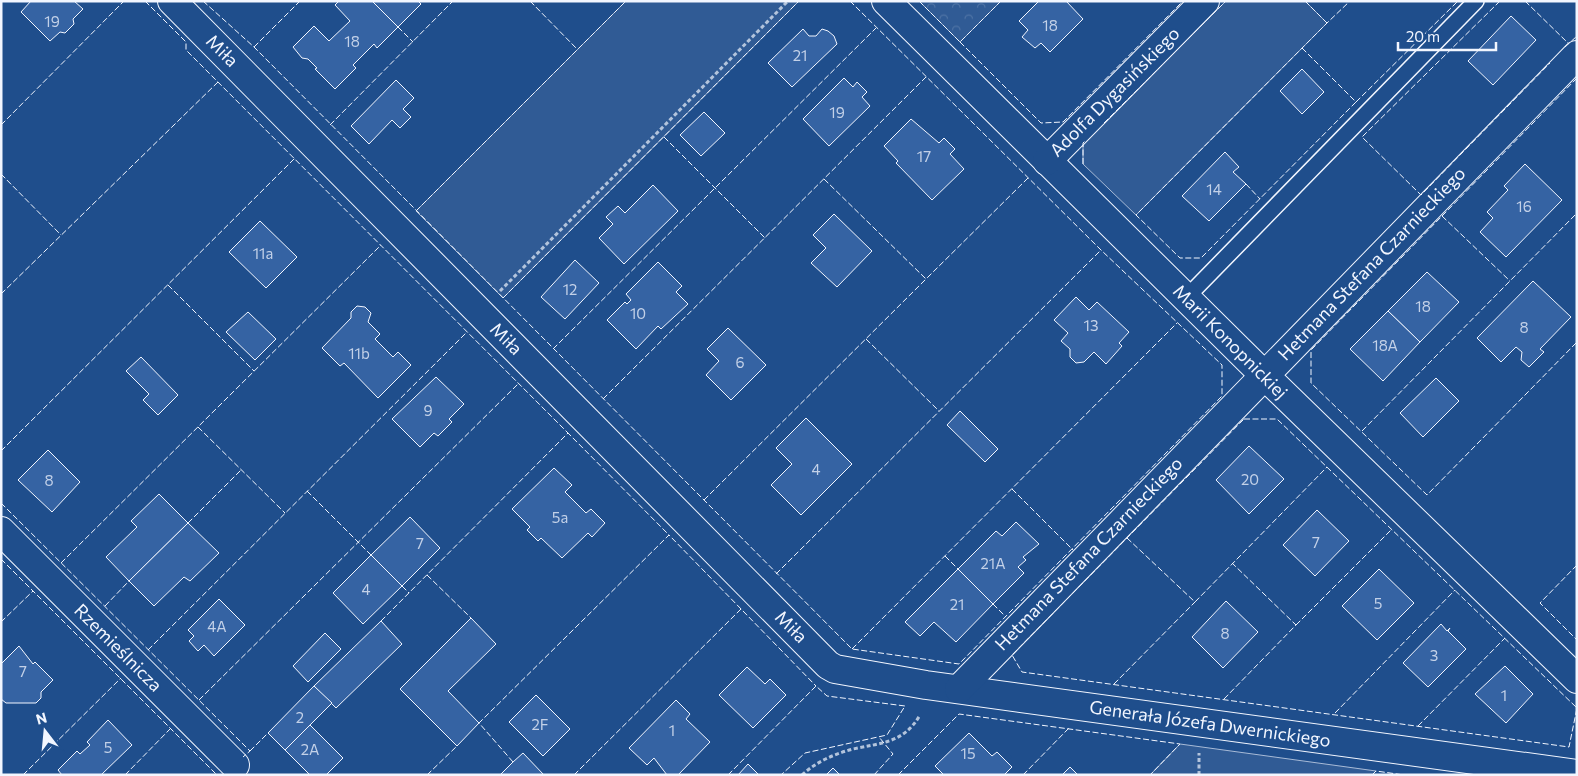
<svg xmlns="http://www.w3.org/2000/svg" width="1578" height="776" font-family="Commissioner,sans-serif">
  <defs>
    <pattern id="forest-crowns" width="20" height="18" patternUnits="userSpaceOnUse" patternTransform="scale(1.25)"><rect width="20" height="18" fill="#305b95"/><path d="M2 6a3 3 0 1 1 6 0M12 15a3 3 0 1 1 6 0" fill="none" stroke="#4e73a5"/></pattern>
  </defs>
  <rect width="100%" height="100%" fill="#1f4e8c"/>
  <g fill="#305b95" stroke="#a8bbd7">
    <polygon points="626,1 799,1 503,298 416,211"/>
    <polygon points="1226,1 1305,1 1327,23 1136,215 1083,164 1083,143"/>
    <polygon points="1180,744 1376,771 1372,775 1150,775"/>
  </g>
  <polygon fill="url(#forest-crowns)" stroke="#a8bbd7" points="919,1 1001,1 960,42"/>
  <g fill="#3563a3" stroke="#f2f6ff">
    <polygon points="31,1 74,1 83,9 73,19 74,24 65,33 60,32 50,41 21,12"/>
    <polygon points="339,1 372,1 398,27 377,48 374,44 353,65 356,68 335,89 315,69 317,68 308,59 302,58 293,47 314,26 329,41 350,21 335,5"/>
    <polygon points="372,1 418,1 421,4 398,27"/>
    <polygon points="1039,1 1066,1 1083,19 1050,52 1041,43 1035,48 1022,37 1028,30 1019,21"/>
    <polygon points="1511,16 1536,40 1493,85 1468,61"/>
    <polygon points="803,29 809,36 816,36 822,29 828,31 834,36 837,44 792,87 768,63"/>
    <polygon points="1302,69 1324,92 1302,114 1280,91"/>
    <polygon points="844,78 853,87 857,82 867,92 862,97 870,106 829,146 803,119"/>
    <polygon points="396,80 414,98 403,109 411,117 400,128 392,120 369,144 351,126"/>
    <polygon points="704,112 725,133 701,156 680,135"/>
    <polygon points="911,119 939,143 944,138 955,149 950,154 964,169 932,200 896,163 898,161 884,146"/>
    <polygon points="1225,152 1239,167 1233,172 1246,184 1209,221 1182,196"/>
    <polygon points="1525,164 1562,200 1506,257 1480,232 1493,218 1487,212 1508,190 1504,186"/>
    <polygon points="653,185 678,211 624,264 599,238 613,224 606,217 618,206 625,213"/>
    <polygon points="834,214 872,251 837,287 811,263 826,248 813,235"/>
    <polygon points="260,221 297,257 266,288 229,252"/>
    <polygon points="575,260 599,283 565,319 541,297"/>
    <polygon points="658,262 682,286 676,292 688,304 661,329 658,326 636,349 607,320 625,302 627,304 631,300 626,294"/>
    <polygon points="1427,272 1459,302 1420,342 1388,311"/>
    <polygon points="1533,281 1571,317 1540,349 1544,352 1529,367 1521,360 1522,352 1516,347 1501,362 1477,338"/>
    <polygon points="1076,297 1089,310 1097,302 1129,332 1119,343 1122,346 1106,364 1094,352 1084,362 1076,363 1070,357 1070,349 1061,341 1068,333 1054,320"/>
    <polygon points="357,306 365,307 371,313 368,322 380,334 375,339 393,357 398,352 411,365 378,398 344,363 340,366 322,348 351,318 351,312"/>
    <polygon points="1388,311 1420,342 1383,381 1350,349"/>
    <polygon points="248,312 276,339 255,360 226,332"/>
    <polygon points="728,328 766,365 731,400 706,375 719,361 707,349"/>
    <polygon points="141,357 178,395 158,415 143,400 149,394 126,371"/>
    <polygon points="436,377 464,404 449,419 452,422 438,436 434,433 420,447 392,419"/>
    <polygon points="1436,378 1459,401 1423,437 1400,413"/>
    <polygon points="960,411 998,449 985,462 947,425"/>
    <polygon points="806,418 852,464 801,515 771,485 792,464 776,448"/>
    <polygon points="1249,446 1284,479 1249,514 1216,480"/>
    <polygon points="48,450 80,482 52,512 18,480"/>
    <polygon points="554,468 572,485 565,492 586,513 591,509 605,523 592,537 588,533 562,558 541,538 538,541 527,530 530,527 512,509"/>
    <polygon points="159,494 188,523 129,581 106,557 137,527 131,521"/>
    <polygon points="1317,510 1349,541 1315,576 1283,545"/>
    <polygon points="410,517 440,548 402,586 371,555"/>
    <polygon points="1016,522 1039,544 1023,557 1026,560 1018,567 1024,573 993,604 958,569 996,531 1002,536"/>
    <polygon points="188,523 219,553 190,581 184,577 154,606 129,581"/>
    <polygon points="371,555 402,586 363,624 333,593"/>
    <polygon points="958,569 993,604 956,642 934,622 920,636 905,622"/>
    <polygon points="1379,569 1414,603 1377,640 1342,606"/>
    <polygon points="219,599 245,625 214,656 204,645 198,651 189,641 194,636 188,630"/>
    <polygon points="1226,601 1258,632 1223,668 1192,637"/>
    <polygon points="471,618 496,644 448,691 479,723 457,746 400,689"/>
    <polygon points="381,621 402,644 336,708 314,686"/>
    <polygon points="1441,624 1447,631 1450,628 1448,631 1466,649 1428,687 1403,663"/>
    <polygon points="325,633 341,649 308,682 293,666"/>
    <polygon points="19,646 33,664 35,662 53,680 41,692 41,698 36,703 6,703 1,699 1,664"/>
    <polygon points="1505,666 1533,694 1506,723 1475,694"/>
    <polygon points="747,667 765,684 770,679 786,695 753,728 719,695"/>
    <polygon points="314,686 332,703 285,750 268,733"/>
    <polygon points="536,695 570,729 543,756 509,722"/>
    <polygon points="676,700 690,714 686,719 710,742 678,775 667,775 654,758 647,765 629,748"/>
    <polygon points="108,720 132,745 101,775 62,775 58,770 77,751 80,754 90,745 87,742"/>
    <polygon points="310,725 343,758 326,775 310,775 285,750"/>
    <polygon points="969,733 992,756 997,752 1012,767 1004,775 944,775 935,766"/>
    <polygon points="523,753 544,775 500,775 513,762"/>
    <polygon points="748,764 759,775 738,775"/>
    <polygon points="1070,767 1078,775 1062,775"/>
    <polygon points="833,768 840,775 826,775"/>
  </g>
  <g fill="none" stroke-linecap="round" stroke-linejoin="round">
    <g stroke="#f2f6ff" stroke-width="18">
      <polyline id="service" points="1186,298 1476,1"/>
    </g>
    <g stroke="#f2f6ff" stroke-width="30">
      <g id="minor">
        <polyline points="172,1 828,665 835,669 926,685 1577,774"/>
        <polyline points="886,1 1264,375 1577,679"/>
        <polyline points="1047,161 1205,1"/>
        <polyline points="1,531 235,765"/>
        <polyline points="959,689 1577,55"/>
      </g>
    </g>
    <g stroke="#b3c4dc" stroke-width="3" stroke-dasharray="4 2.5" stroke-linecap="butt">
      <polyline points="500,291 788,1"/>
      <path d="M802,775C816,762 834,754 853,749C881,743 904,743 920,715"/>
      <polyline points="1199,775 1199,753"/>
    </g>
    <use href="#service" stroke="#1f4e8c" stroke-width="15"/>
    <use href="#minor" stroke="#1f4e8c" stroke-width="28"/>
    <g stroke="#f2f6ff" stroke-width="1" stroke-dasharray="6 2.5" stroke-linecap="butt">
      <polyline points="145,1 186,42 186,50 568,433"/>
      <polyline points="203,1 254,47 852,649 959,664 1222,396 1222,365 1101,250 850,1"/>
      <polyline points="530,1 577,49"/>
      <polyline points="919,1 960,42 1001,1"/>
      <polyline points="1305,1 1327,23"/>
      <polyline points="1500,1 1362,137 1421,195 1550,63"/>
      <polyline points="1525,1 1569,44"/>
      <polyline points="398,27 413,42"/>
      <polyline points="960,42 1041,123 1063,122 1183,1"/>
      <polyline points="254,47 300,1"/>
      <polyline points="1565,47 1577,36"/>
      <polyline points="1302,48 1356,102 1201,258 1180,258 1136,215 1327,23 1350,1"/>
      <polyline points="1577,78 1311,350 1311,383 1427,495 1577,342"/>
      <polyline points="1356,102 1458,1"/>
      <polyline points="1104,123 1226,1"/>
      <polyline points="1,125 124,1"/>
      <polyline points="330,125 453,1"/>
      <polyline points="664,137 765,238"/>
      <polyline points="1083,164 1083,143 1086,140"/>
      <polyline points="1,174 61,235"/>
      <polyline points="824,179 926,279 1028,178"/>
      <polyline points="1246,184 1260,199"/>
      <polyline points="416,211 626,1"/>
      <polyline points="1442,216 1510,281"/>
      <polyline points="168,285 254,371"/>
      <polyline points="1,294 218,82"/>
      <polyline points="503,298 799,1"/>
      <polyline points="866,339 939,411"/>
      <polyline points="553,349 876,28"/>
      <polyline points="603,399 926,77"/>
      <polygon points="1244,419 1277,419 1577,708 1569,747 1022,672 1012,655"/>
      <polyline points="198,427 285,513"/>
      <polyline points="1362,431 1577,213"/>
      <polyline points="1,451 295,158"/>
      <polyline points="1012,489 1073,550"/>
      <polyline points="307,491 371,555"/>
      <polyline points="704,500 926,279"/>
      <polyline points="1,503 250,751 243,757"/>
      <polyline points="188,523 241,470"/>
      <polyline points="1127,538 1195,602 1327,467"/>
      <polyline points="945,556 958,569"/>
      <polyline points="1,559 217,775"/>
      <polyline points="61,563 381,245"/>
      <polyline points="1577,565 1540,603 1577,640"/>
      <polyline points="776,574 1101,250"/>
      <polyline points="427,575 471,618"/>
      <polyline points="402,586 409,593"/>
      <polyline points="993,604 1006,617"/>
      <polyline points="105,606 129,581"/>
      <polyline points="381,621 568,433 669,535"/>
      <polyline points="1,622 33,591"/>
      <polyline points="1296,625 1392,529"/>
      <polyline points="852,649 1177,323"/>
      <polyline points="148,650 467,332"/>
      <polyline points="1114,684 1195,602"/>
      <polyline points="1224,699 1296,625 1232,563"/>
      <polyline points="199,700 518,384"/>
      <polyline points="1335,713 1455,590"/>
      <polyline points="1418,726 1505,638"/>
      <polyline points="250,751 268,733"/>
      <polyline points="513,762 479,723 669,535 816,686"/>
      <polyline points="23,775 121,678"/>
      <polyline points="125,775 171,728"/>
      <polyline points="427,775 457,746"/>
      <polyline points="574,775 741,609"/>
      <polyline points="728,775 816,686 827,696 905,706 887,735 805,753 781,775"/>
      <polyline points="874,775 893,754 879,737"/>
      <polyline points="898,775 959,714 1180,744 1150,775"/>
      <polyline points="1023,775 1069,728"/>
      <polyline points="1372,775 1376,771 1404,775"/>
    </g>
  </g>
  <g text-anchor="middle" stroke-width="4" stroke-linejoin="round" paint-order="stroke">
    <g font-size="15" fill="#c3d1e8">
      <text x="52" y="27">19</text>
      <text x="1050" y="31">18</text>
      <text x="352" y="47">18</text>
      <text x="800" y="61">21</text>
      <text x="837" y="118">19</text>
      <text x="924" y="162">17</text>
      <text x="1214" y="195">14</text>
      <text x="1524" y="212">16</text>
      <text x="263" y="259">11a</text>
      <text x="570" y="295">12</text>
      <text x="1423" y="312">18</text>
      <text x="638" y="319">10</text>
      <text x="1091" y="331">13</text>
      <text x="1524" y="333">8</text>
      <text x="1385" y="351">18A</text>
      <text x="359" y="359">11b</text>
      <text x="740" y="368">6</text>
      <text x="428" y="416">9</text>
      <text x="816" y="475">4</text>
      <text x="1250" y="485">20</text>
      <text x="49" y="486">8</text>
      <text x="560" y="523">5a</text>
      <text x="1316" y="548">7</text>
      <text x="420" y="549">7</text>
      <text x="993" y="569">21A</text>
      <text x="366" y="595">4</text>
      <text x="1378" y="609">5</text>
      <text x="957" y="610">21</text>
      <text x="217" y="632">4A</text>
      <text x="1225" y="639">8</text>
      <text x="1434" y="661">3</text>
      <text x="23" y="677">7</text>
      <text x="1504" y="701">1</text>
      <text x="300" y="723">2</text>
      <text x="540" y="730">2F</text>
      <text x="672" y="736">1</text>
      <text x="108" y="753">5</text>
      <text x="310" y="755">2A</text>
      <text x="968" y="759">15</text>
    </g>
    <g font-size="18" fill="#f2f6ff" stroke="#1f4e8c">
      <text transform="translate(222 51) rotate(45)" y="6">Miła</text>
      <text transform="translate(1115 92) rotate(-45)" y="6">Adolfa Dygasińskiego</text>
      <text transform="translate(1372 264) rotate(-46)" y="6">Hetmana Stefana Czarnieckiego</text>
      <text transform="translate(506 339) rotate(45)" y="6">Miła</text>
      <text transform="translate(1230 342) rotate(45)" y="6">Marii Konopnickiej</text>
      <text transform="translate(1089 554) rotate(-46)" y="6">Hetmana Stefana Czarnieckiego</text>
      <text transform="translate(791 627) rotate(45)" y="6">Miła</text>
      <text transform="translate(118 648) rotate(45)" y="6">Rzemieślnicza</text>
      <text transform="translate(1210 724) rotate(8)" y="6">Generała Józefa Dwernickiego</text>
    </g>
  </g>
  <rect width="1578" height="776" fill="none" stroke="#f2f6ff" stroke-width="5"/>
  <g transform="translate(45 731) rotate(344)" stroke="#1f4e8c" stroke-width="4" paint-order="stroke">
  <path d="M0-4L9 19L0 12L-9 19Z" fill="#f2f6ff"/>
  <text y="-8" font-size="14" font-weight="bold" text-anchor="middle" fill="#f2f6ff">N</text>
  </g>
  <path d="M1398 42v8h98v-8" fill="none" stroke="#f2f6ff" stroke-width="2.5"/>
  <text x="1406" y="42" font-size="15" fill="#f2f6ff" stroke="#1f4e8c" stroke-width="4" paint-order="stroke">20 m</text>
</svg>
